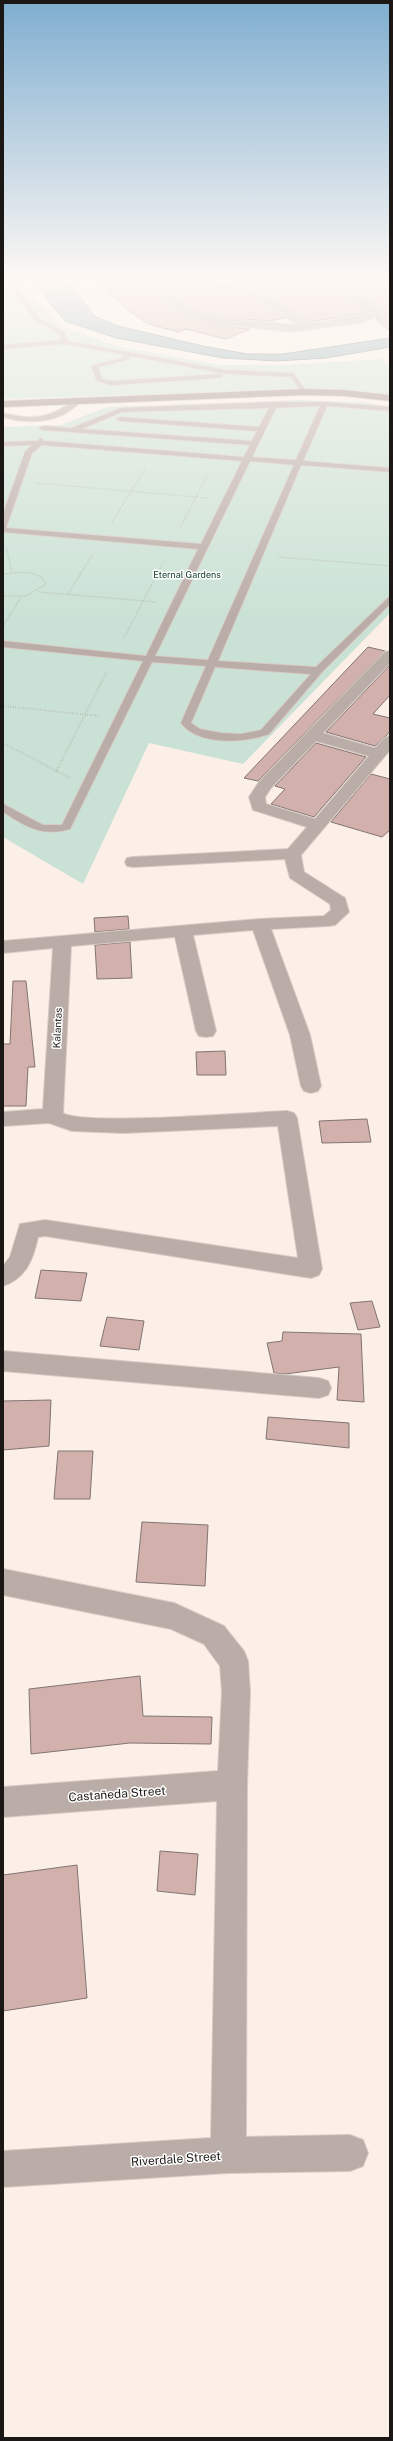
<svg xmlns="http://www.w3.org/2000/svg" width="393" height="2441" font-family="'Public Sans',sans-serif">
  <rect width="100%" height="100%" fill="#fbefe7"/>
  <g fill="#cae2d5">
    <polygon points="3,276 19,276 24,287 59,325 116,346 220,365 282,365 382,359 390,368 390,395 308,389 3,399"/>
    <polygon points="296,400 362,402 390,407 390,613 243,764 149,743 83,884 3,837 3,427 61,425 107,407"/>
  </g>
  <polygon fill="#82a6ac" stroke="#637b7e" points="36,276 65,276 94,316 118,326 203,346 247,354 283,354 390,338 390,347 326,358 277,361 223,358 116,338 65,321 48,301"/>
  <g fill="#d2b0ab" stroke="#827573">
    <polygon points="173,276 176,279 203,276 217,285 233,284 285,318 269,321 216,317 190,309 149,277"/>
    <polygon points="298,276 317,276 367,313 308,322 245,282"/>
    <polygon points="330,276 390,276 390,331 376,319 382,316 379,308"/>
    <polygon points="136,278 183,315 215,325 250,329 226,339 186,329 178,332 148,324 128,310 103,287 108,286 103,281"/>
    <polygon points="368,647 385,651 258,781 244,778"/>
    <polygon points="390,665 390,695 373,714 390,718 390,731 386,736 375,746 326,732"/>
    <polygon points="316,743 366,757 314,817 271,804 285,789 275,786"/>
    <polygon points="371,774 390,779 390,830 382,837 331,822"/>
    <polygon points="128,916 129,929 95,932 94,918"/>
    <polygon points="130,942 132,978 97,979 95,945"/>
    <polygon points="13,981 26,981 35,1067 28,1067 26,1106 3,1106 3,1044 10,1044"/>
    <polygon points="225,1051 226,1075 197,1075 196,1052"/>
    <polygon points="367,1119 371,1142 322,1143 319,1121"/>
    <polygon points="41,1270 87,1273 81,1301 35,1298"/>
    <polygon points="372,1301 380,1327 358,1330 350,1303"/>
    <polygon points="107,1317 144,1321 139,1350 100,1346"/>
    <polygon points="283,1332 361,1334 364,1402 337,1400 339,1367 285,1374 274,1373 267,1343 282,1341"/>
    <polygon points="51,1400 49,1446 3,1450 3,1401"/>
    <polygon points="268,1417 349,1423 349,1448 266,1439"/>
    <polygon points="58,1451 93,1451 90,1499 54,1499"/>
    <polygon points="142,1522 208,1525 205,1586 136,1582"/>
    <polygon points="140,1676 143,1716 212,1717 211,1744 130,1743 31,1754 29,1689"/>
    <polygon points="160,1851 198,1854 195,1895 157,1891"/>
    <polygon points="77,1865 87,1998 3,2011 3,1875"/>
  </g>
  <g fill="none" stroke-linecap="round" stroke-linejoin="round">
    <g stroke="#d7ccc5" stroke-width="2">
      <g id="lane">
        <polygon points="3,276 8,276 39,318 65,333 68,341 226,370 293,373 307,392 302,393 291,377 226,374 130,356 127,360 98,367 102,379 112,381 220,374 223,376 220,378 112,385 97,381 91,366 122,358 124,355 65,344 3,349 3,345 61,340 60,335 35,320"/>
        <path d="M78,399L81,401C61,423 30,425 3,417V413C23,418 40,420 59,410C65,407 71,401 78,399Z"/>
        <path d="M274,402H324L390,407V411L327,406L303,461L390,468V472L301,465L218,661L316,667L390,596V604L322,672L269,734C245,743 198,746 181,723L206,666L152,662L70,829C41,837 27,827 3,812V804L43,825H62L143,661L3,647V641L146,656L198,549L3,532V514L25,452L32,445L3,446V442L37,441L41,438L44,441L244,457L250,445L43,430L39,428L43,426L71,428L121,408ZM320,406L296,460L252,457L276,408ZM269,408L259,427L120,417L116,419L120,421L257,431L252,441L82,429L122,412ZM42,445L242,461L201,544L6,528L32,453ZM250,461L294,465L208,660L155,656ZM215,667L309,674H311L261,730L241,734L221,733L200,729L191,723Z"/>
      </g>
    </g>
    <g stroke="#d7ccc5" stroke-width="2">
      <g id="street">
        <polygon points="136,276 145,276 189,310 216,318 297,325 224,276 233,276 308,324 371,314 318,276 327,276 378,309 381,315 364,322 291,332 215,324 183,314"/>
        <path d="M390,651V663L323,733L375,748L385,738L390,736V750L301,855L304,872L345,898L349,912L335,925L329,926L271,929L310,1035L321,1086L318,1091L311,1093L304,1091L301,1086L290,1035L253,930L193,935L216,1031L213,1036L206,1037L199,1036L196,1031L175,937L71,946L63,1113C82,1126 254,1112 287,1111L294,1113L297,1118L322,1269L319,1275L311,1278L45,1236L38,1237C33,1260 26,1278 3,1286V1266L10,1257L20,1224L45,1220L298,1258L278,1126L124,1133L72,1131L49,1123L3,1126V1112L43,1109L53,948L3,953V941L260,919L324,916L331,910L330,904L290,878L285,859L133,867L127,866L125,862L127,858L133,857L288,849L307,827L253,810L249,797L259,782L385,652ZM316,741L369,756L315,819L266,804L265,797L271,788Z"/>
        <polygon points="3,1351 319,1378 328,1381 331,1388 328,1395 319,1398 3,1371"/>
        <polygon points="3,1569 174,1603 224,1626 244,1651 248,1661 250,1692 247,1785 246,2137 350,2135 363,2140 368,2153 363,2166 350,2171 228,2173 3,2187 3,2151 211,2138 217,1801 3,1817 3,1787 218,1771 222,1692 220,1666 204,1644 171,1629 3,1595"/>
      </g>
    </g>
    <g stroke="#d7ccc5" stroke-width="2">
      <polygon id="secondary" points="304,389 344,390 390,395 390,401 344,396 304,395 3,407 3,401"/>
    </g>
    <g stroke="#b0a7a0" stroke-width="1.5" stroke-dasharray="0.5 1.5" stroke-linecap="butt">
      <polyline points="37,483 207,498"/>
      <polyline points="112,522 145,469"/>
      <polyline points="180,528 208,474"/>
      <polyline points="6,547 12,572"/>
      <polyline points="278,557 390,566"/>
      <path d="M3,574C19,573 37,568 46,584L26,596H3"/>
      <polyline points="39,592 156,602"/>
      <polyline points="68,594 93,554"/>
      <polyline points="3,626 21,597"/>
      <polyline points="124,638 164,561"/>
    </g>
    <g stroke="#b0a7a0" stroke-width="2" stroke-dasharray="0.5 2" stroke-linecap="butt">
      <polyline points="3,706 100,716"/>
      <polyline points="3,743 70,778"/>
      <polyline points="56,772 106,673"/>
    </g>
    <use href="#lane" fill="#baaca7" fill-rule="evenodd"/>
    <use href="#street" fill="#baaca7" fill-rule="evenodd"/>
    <use href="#secondary" fill="#9f8a83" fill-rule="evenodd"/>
  </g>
  <linearGradient id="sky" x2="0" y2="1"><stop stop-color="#7faed0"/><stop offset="0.45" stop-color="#fdf8f4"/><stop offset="1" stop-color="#fdf8f4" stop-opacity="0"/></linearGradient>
  <rect width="393" height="618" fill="url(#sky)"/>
  <g text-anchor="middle" stroke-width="3" stroke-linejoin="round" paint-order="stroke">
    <g font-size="9" fill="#0d3827" stroke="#fff">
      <text x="187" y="578">Eternal Gardens</text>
    </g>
    <g font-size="10" fill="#1b1714" stroke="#fff">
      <text transform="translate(57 1028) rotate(-87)" y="4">Kalantas</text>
    </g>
    <g font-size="12" fill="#1b1714" stroke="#fff">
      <text transform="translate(117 1794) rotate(-4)" y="4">Castañeda Street</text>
      <text transform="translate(176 2159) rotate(-4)" y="4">Riverdale Street</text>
    </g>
  </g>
  <rect width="393" height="2441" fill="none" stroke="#1b1714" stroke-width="8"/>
</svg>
